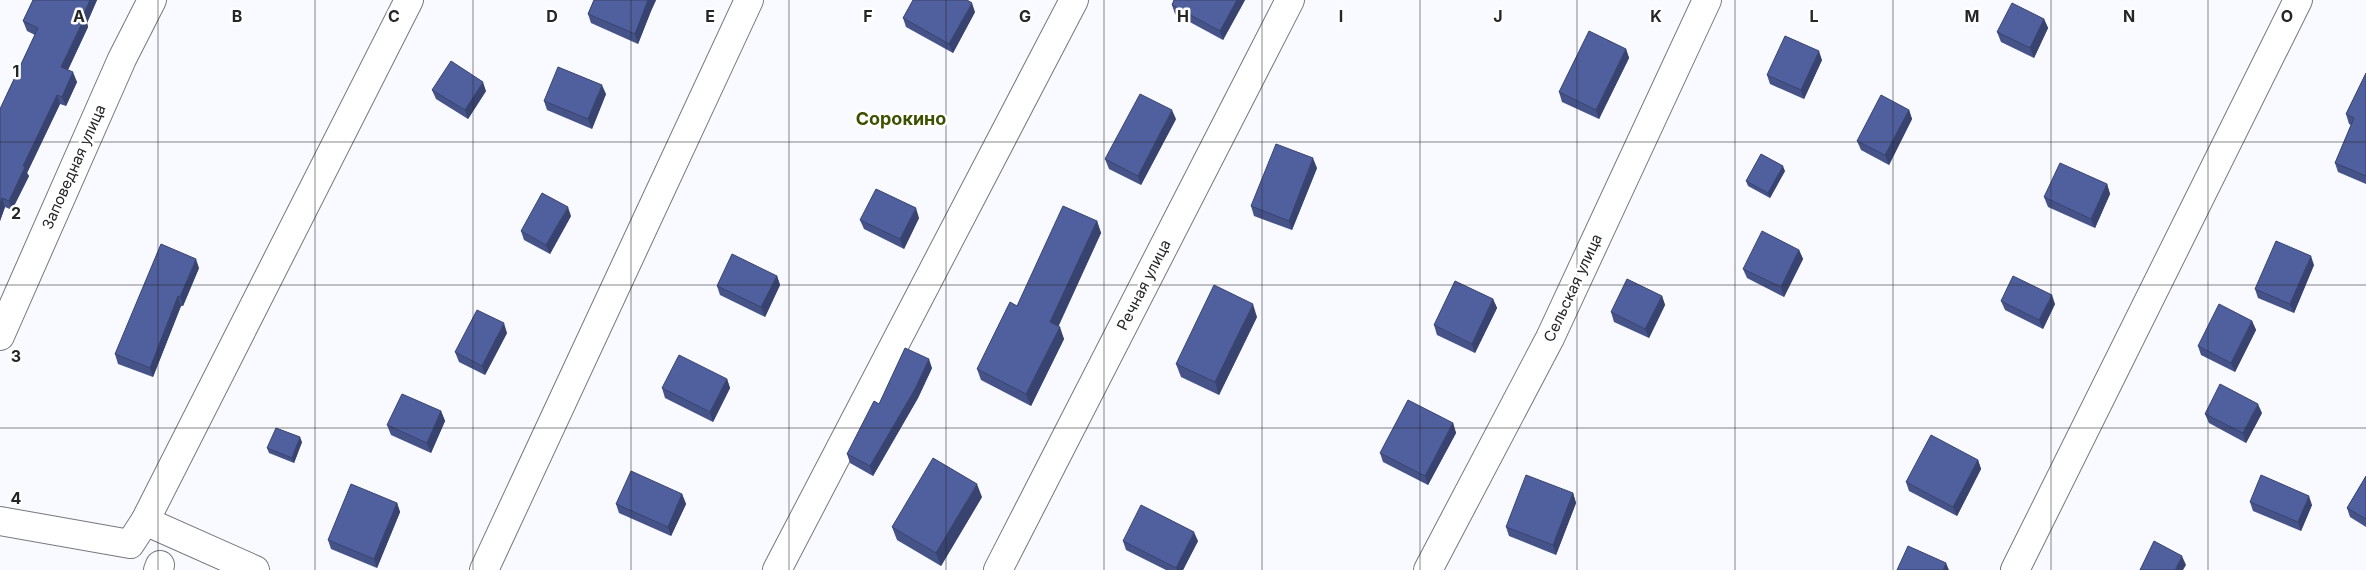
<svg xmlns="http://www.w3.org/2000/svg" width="2366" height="570" font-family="Inter,sans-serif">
  <rect width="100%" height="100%" fill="#f8faff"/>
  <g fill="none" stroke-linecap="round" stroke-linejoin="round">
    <g stroke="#76787c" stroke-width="30">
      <g id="minor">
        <polyline points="0,336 122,59 152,0"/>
        <polyline points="0,521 130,544 145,521 255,570"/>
        <polyline points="145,521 409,0"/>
        <polyline points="158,570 160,565"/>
        <polyline points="484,570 749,0"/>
        <polyline points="777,570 1074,0"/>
        <polyline points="998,570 1290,0"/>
        <polyline points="1428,570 1550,338 1707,0"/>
        <polyline points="2015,570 2298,0"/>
      </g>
    </g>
    <use href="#minor" stroke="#fff" stroke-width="28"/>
  </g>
  <g fill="#455389">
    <polygon points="33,0 97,0 87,23 88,27 68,70 77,82 66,106 60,104 27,173 29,176 12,210 5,207 0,221 0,109 35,35 27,31 23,21"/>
    <polygon points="594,0 656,0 651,11 638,44 591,23 588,14"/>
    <polygon points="1174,0 1245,0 1223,40 1175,14 1172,5"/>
    <polygon points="975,12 953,53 906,27 903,18"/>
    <polygon points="2044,19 2048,28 2034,58 2001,42 1997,32"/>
    <polygon points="1626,49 1629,58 1599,119 1562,102 1559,92"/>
    <polygon points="1822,60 1804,99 1770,84 1767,75"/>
    <polygon points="2366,73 2366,184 2338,172 2335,163 2351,125 2349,124 2346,114"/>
    <polygon points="432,90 486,91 468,119 436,99"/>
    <polygon points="606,94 592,129 547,110 544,101"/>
    <polygon points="1909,110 1912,119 1889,165 1861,150 1857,141"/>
    <polygon points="1176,119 1141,185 1109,169 1105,159"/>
    <polygon points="1317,168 1292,230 1254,216 1251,206"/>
    <polygon points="1785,171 1770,198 1748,186 1746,181"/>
    <polygon points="2107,184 2110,194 2095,228 2048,207 2044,197"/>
    <polygon points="571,216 550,254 524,240 521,231"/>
    <polygon points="919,218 904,249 864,229 860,220"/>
    <polygon points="1097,221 1101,233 1058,326 1064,339 1031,406 981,380 977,369 1017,306"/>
    <polygon points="1799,250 1803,259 1784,297 1747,278 1743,269"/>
    <polygon points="2314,265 2294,313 2258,298 2255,289"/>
    <polygon points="199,268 183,306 181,306 153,377 118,364 115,354"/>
    <polygon points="777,276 780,285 765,317 720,295 717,286"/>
    <polygon points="1662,296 1665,305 1649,338 1614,322 1611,312"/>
    <polygon points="1493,299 1497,308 1475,353 1437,335 1434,325"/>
    <polygon points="2001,301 2055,304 2043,329 2005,310"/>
    <polygon points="1257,317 1219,395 1181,377 1176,364"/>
    <polygon points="2252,321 2256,330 2235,372 2201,355 2198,346"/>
    <polygon points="507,333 485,375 459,362 455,352"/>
    <polygon points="932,368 918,398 873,476 850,463 847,454 879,404"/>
    <polygon points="727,379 730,388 713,422 665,398 662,388"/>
    <polygon points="441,411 445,421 431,453 391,435 387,425"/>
    <polygon points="2262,413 2246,443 2209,423 2205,414"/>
    <polygon points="1453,423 1456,433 1428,485 1383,462 1380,453"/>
    <polygon points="302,442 294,463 269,453 267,448"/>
    <polygon points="1978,460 1981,469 1957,516 1909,491 1906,482"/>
    <polygon points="2366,476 2366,527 2350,517 2347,508"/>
    <polygon points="1573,493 1576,503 1556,555 1509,536 1506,527"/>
    <polygon points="682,494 686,504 671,536 619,513 616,504"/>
    <polygon points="982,497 941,566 897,540 892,527"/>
    <polygon points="2250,502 2312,505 2301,531 2253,511"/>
    <polygon points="397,503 400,512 377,568 331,549 328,540"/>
    <polygon points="1123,541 1198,541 1183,570 1166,570 1126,550"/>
  </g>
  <g fill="#38436f">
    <polygon points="90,0 97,0 87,23 88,27 65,76 61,67"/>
    <polygon points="648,0 656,0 651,11 638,44 635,34"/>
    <polygon points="1237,0 1245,0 1223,40 1220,31"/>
    <polygon points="972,3 975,12 953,53 949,44"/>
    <polygon points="2044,19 2048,28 2034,58 2030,48"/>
    <polygon points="1626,49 1629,58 1599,119 1596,110"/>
    <polygon points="1819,51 1822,60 1804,99 1801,90"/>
    <polygon points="73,72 77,82 66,106 62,97"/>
    <polygon points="483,82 486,91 468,119 465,110"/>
    <polygon points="602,85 606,94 592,129 588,119"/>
    <polygon points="57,95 60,104 27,173 29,176 12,210 9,201 23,166"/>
    <polygon points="1172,110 1176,119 1141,185 1138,176"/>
    <polygon points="1909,110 1912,119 1889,165 1885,155"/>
    <polygon points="1313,158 1317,168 1292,230 1289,221"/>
    <polygon points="1783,166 1785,171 1770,198 1768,193"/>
    <polygon points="2107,184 2110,194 2095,228 2091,219"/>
    <polygon points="2,198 5,207 0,221 0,203"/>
    <polygon points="568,207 571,216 550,254 546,245"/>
    <polygon points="916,208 919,218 904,249 900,239"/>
    <polygon points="1097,221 1101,233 1055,334 1050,322"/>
    <polygon points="1799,250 1803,259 1784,297 1781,287"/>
    <polygon points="2311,256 2314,265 2294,313 2290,304"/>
    <polygon points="196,259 199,268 183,306 180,297"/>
    <polygon points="777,276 780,285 765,317 761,307"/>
    <polygon points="2052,295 2055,304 2043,329 2039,320"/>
    <polygon points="178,296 181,306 153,377 150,368"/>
    <polygon points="1662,296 1665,305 1649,338 1645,329"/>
    <polygon points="1493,299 1497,308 1475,353 1472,344"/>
    <polygon points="1253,304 1257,317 1219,395 1215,382"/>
    <polygon points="2252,321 2256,330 2235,372 2231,363"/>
    <polygon points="504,323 507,333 485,375 482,366"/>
    <polygon points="1060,327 1064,339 1031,406 1026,394"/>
    <polygon points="929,359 932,368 918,398 873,476 870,466"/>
    <polygon points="727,379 730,388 713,422 710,412"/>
    <polygon points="2258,404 2262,413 2246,443 2243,433"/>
    <polygon points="441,411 445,421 431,453 427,443"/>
    <polygon points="1453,423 1456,433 1428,485 1425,476"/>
    <polygon points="300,437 302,442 294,463 292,458"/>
    <polygon points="1978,460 1981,469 1957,516 1953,507"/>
    <polygon points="977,484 982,497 941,566 936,553"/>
    <polygon points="1573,493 1576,503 1556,555 1553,545"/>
    <polygon points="682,494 686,504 671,536 668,527"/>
    <polygon points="2309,496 2312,505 2301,531 2298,522"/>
    <polygon points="397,503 400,512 377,568 374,559"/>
    <polygon points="1194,532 1198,541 1183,570 1177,570 1176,568"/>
    <polygon points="2182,556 2186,565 2183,570 2175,570"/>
    <polygon points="1946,563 1949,570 1943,570"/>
  </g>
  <g fill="#50609f" stroke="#38436f">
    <polygon points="33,0 90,0 83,16 85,17 61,67 73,72 62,97 57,95 23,166 25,167 9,201 2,198 0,203 0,109 38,28 23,21"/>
    <polygon points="594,0 648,0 635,34 588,14"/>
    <polygon points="913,0 967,0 972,3 949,44 903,18"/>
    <polygon points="1174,0 1237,0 1220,31 1172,5"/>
    <polygon points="2012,3 2044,19 2030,48 1997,32"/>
    <polygon points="1589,31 1626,49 1596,110 1559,92"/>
    <polygon points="1785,36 1819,51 1801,90 1767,75"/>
    <polygon points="451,61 483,82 465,110 432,90"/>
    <polygon points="558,67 602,85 588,119 544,101"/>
    <polygon points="2366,73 2366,176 2335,163 2354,118 2346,114"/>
    <polygon points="1140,94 1172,110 1138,176 1105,159"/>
    <polygon points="1881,95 1909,110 1885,155 1857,141"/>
    <polygon points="1276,144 1313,158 1289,221 1251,206"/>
    <polygon points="1761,154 1783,166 1768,193 1746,181"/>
    <polygon points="2060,163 2107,184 2091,219 2044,197"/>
    <polygon points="876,189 916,208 900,239 860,220"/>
    <polygon points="542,193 568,207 546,245 521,231"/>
    <polygon points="1063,206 1097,221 1050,322 1060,327 1026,394 977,369 1010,302 1017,306"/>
    <polygon points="1762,231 1799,250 1781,287 1743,269"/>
    <polygon points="2276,241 2311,256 2290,304 2255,289"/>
    <polygon points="161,244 196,259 180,297 178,296 150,368 115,354"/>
    <polygon points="732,254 777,276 761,307 717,286"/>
    <polygon points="2013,276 2052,295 2039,320 2001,301"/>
    <polygon points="1627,279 1662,296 1645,329 1611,312"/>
    <polygon points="1455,281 1493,299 1472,344 1434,325"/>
    <polygon points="1214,285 1253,304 1215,382 1176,364"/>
    <polygon points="2219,304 2252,321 2231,363 2198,346"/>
    <polygon points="477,310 504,323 482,366 455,352"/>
    <polygon points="905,348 929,359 915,389 870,466 847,454 874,401 879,404"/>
    <polygon points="679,355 727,379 710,412 662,388"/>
    <polygon points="2220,384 2258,404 2243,433 2205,414"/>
    <polygon points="402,394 441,411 427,443 387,425"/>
    <polygon points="1408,400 1453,423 1425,476 1380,453"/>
    <polygon points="276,428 300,437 292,458 267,448"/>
    <polygon points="1931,435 1978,460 1953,507 1906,482"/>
    <polygon points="933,458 977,484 936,553 892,527"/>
    <polygon points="631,471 682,494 668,527 616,504"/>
    <polygon points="1526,475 1573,493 1553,545 1506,527"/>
    <polygon points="2261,475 2309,496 2298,522 2250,502"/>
    <polygon points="2366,476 2366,519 2347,508"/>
    <polygon points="351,484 397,503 374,559 328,540"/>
    <polygon points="1141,505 1194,532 1176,568 1123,541"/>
    <polygon points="2154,541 2182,556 2175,570 2140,570"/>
    <polygon points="1908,546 1946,563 1943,570 1897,570"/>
  </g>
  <path fill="none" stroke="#252628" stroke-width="1" stroke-opacity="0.55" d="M158,0V570M315,0V570M473,0V570M631,0V570M789,0V570M946,0V570M1104,0V570M1262,0V570M1420,0V570M1577,0V570M1735,0V570M1893,0V570M2051,0V570M2208,0V570M0,142H2366M0,285H2366M0,428H2366"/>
  <g text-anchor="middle" stroke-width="5" stroke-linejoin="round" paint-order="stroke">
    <g font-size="15" fill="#252628" stroke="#fff">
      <text transform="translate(74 167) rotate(-66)" y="5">Заповедная улица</text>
      <text transform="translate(1144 285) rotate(-63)" y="5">Речная улица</text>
      <text transform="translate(1573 288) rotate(-65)" y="5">Сельская улица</text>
    </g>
    <g font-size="18" font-weight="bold" fill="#3c5000" stroke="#fff">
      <text x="901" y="125">Сорокино</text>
    </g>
  </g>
  <g font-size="16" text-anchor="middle" font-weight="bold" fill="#252628" stroke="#fff" stroke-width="5" stroke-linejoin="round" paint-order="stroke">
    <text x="79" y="22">A</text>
    <text x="237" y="22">B</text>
    <text x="394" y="22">C</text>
    <text x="552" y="22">D</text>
    <text x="710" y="22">E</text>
    <text x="868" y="22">F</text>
    <text x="1025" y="22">G</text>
    <text x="1183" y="22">H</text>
    <text x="1341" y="22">I</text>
    <text x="1498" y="22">J</text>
    <text x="1656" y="22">K</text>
    <text x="1814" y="22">L</text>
    <text x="1972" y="22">M</text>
    <text x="2129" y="22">N</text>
    <text x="2287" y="22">O</text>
    <text x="16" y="77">1</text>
    <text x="16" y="219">2</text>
    <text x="16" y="362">3</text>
    <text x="16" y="504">4</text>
  </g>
</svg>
